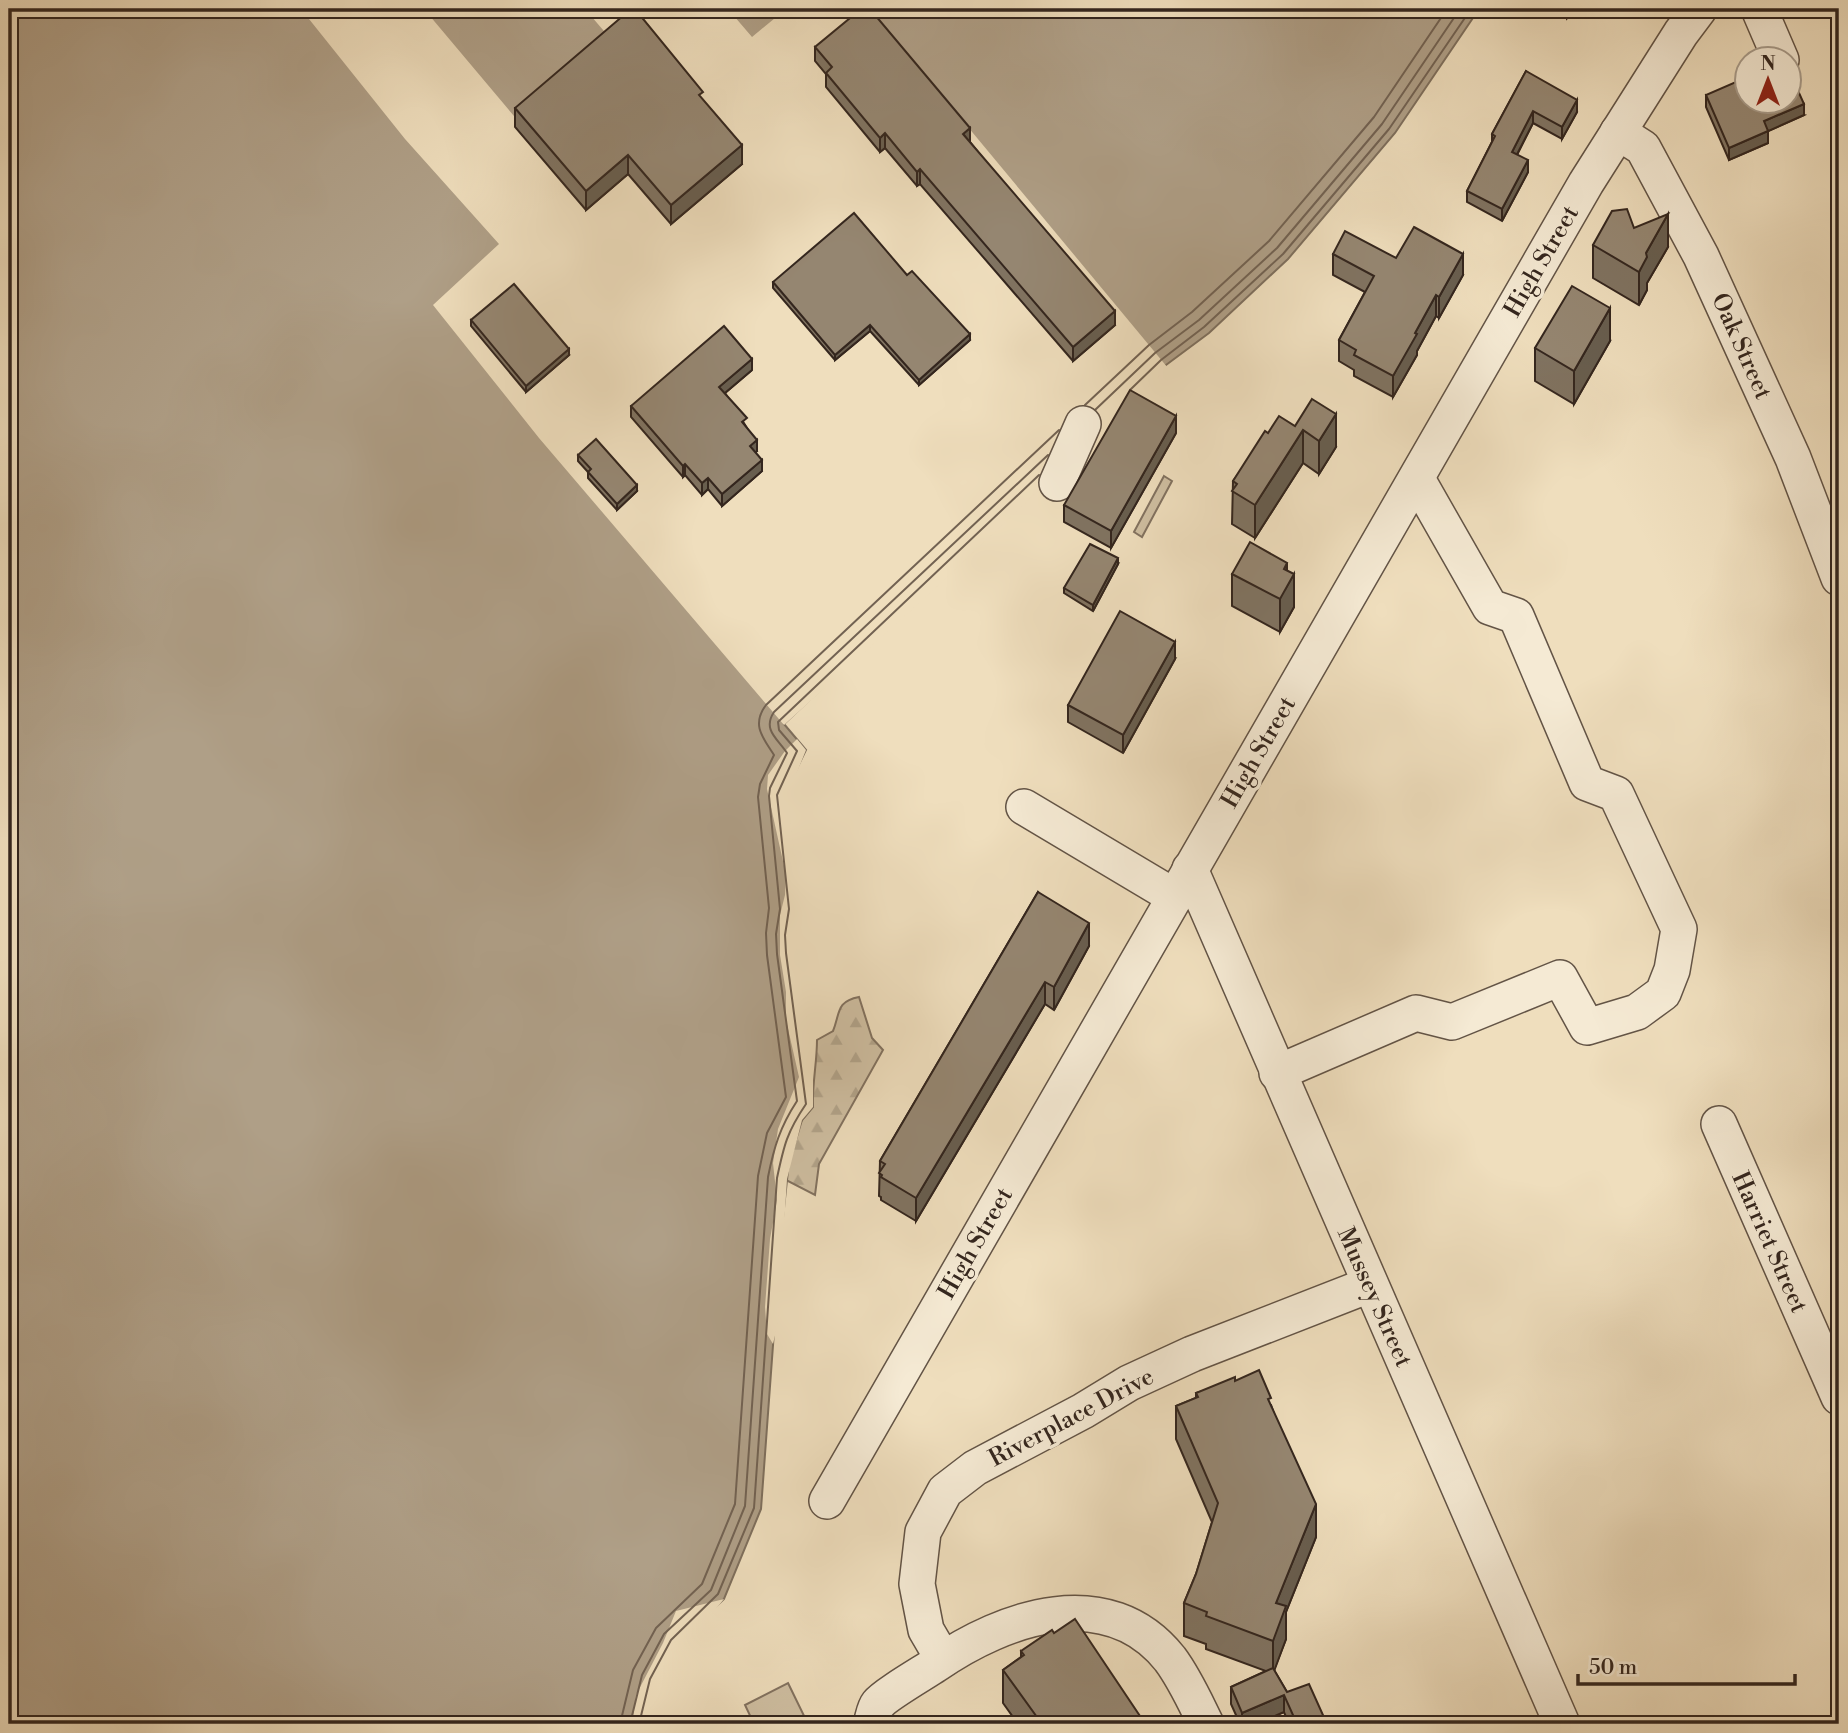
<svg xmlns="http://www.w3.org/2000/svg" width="1848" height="1733" font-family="'Libre Bodoni',serif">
  <defs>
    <pattern id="forest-firs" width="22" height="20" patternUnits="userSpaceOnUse" patternTransform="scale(1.75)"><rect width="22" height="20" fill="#cfbfa2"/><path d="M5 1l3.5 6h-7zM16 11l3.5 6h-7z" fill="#b2a48b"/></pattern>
  </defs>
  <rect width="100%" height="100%" fill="#efdebd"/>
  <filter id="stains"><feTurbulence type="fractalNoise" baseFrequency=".00286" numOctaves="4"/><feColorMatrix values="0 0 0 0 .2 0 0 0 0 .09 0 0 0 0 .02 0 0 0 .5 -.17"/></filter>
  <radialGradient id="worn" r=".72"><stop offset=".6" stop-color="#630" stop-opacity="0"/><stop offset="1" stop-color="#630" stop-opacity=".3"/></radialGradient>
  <path fill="url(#forest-firs)" stroke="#827260" stroke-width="2" d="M859,997L872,1038L883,1050L819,1164L815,1195L784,1179L802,1120L813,1107C812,1084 817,1063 817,1040L833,1031C840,1014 836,1001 859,997Z"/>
  <g fill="#cfbfa2" stroke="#827260" stroke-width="2">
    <polygon points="1164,476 1172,481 1142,537 1134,532"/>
    <polygon points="788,1683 808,1724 754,1724 745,1705"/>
  </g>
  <polygon fill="#af9f87" stroke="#7e6f5d" stroke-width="2" points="9,9 1479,9 1395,133 1288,259 1209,333 1166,365 784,724 806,750 784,795 792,936 813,1107 802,1120 791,1143 781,1236 761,1509 724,1599 677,1644 656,1682 645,1724 9,1724"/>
  <g fill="#efdebd">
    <polygon points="301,9 424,9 519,122 677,116 585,9 728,9 752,37 786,9 870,9 1168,368 928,595 784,725 539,438 433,305 499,244 405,139"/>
    <polygon points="797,739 806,750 788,795 798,892 796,944 813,1066 813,1107 802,1120 787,1179 778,1323 773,1344 767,1334 765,1307 770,1239 777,1200 773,1163 778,1129 799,1077 786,1020 786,992 780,955 780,915 785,895 786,875 767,789 768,775 785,751"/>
    <polygon points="724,1599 707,1620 679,1646 659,1684 649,1724 632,1724 636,1695 663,1643 676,1611"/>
  </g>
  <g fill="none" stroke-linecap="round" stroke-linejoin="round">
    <g stroke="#726252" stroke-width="2">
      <polyline points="1131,389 1161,360 1204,327 1283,254 1389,129 1471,9"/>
      <polyline points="1085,405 1149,345 1192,312 1269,241 1374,117 1447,9"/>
      <polyline points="1095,410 1155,353 1199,320 1277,248 1382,124 1460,9"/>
      <path d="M620,1724L633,1670L656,1628L702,1584L735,1504L758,1176L767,1133L786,1097L767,955L766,933L769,908L758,797L760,784L774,755C763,738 751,725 766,705L1059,430"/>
      <path d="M630,1724L642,1675L664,1634L711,1590L745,1506L768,1177C774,1147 780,1127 797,1101L777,954L776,934L780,909L769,796L770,788L787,753C778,739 762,730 774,712L1048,455"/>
      <path d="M639,1724L650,1679L671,1640L718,1594L754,1508L777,1178C784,1145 787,1132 806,1104L786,953L785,935L789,909L777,795L797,751L779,730L778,722L1039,475"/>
    </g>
    <g stroke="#635446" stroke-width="38">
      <g id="minor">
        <polyline points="1759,9 1781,60"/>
        <polyline points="1618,132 1643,148 1701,256 1793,458 1839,578"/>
        <polyline points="1057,483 1083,424"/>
        <polyline points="1024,807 1175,897"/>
        <polyline points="1190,869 1562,1724"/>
        <polyline points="1277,1073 1416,1013 1452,1022 1560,978 1587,1027 1637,1012 1663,993 1672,970 1679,929 1616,794 1587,783 1516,616 1490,607 1417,479"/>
        <polyline points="1719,1124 1839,1397"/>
        <polyline points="827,1501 1586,183 1681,33 1699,9"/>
        <polyline points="943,1659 926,1630 917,1584 923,1532 945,1491 975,1468 1083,1411 1129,1383 1192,1354 1369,1285"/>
        <path d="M871,1724C873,1719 874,1709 878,1704C885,1695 923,1673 935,1665C1004,1617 1108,1581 1170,1659C1185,1679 1195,1702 1206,1724"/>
      </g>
    </g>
    <use href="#minor" stroke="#f5ead4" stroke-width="35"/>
  </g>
  <g fill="#807361" stroke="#34261e" stroke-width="2">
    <polygon points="1557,9 1575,9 1567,18"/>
    <polygon points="815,47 970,142 1115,325 1073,361 920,184 917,186 885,148 880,152 826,87 826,74 815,61"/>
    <polygon points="1526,71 1577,112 1562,139 1533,123 1517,155 1528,172 1502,221 1467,202 1467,191 1492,142 1492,134"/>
    <polygon points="1706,95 1746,102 1804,115 1768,131 1768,143 1729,160 1706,107"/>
    <polygon points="703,101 742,164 671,224 628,174 586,210 515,127 515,108"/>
    <polygon points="1634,228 1668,247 1647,283 1647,290 1639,305 1593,278 1593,245"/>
    <polygon points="1333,254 1396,258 1463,275 1439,318 1436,316 1417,351 1417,355 1393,397 1354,376 1354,370 1339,361 1339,340 1365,292 1333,275"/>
    <polygon points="907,275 970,340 919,385 870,331 835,360 773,288 773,282"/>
    <polygon points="471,320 569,355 526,392 471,326"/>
    <polygon points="1610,341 1574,404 1535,381 1535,348"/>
    <polygon points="752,370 725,393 747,428 757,451 755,452 762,471 722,506 708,489 702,495 685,475 683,477 631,417 631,406"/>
    <polygon points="1295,426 1336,447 1319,474 1303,463 1255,538 1232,524 1233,481 1268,433"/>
    <polygon points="1176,433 1111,548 1064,522 1064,505"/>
    <polygon points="578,455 637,491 617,510 588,478 588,472 578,461"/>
    <polygon points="1118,564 1093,611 1064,593 1064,588"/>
    <polygon points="1287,570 1294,607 1280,632 1232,606 1232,574"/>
    <polygon points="1175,659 1123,753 1068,722 1068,705"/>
    <polygon points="1038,892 1089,946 1054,1010 1045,1004 916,1221 881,1200 881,1197 879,1196 880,1161"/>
    <polygon points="1235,1381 1271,1405 1316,1537 1286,1612 1286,1639 1274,1670 1287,1692 1327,1724 1289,1724 1284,1712 1256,1724 1240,1724 1231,1704 1231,1687 1266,1671 1206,1649 1206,1644 1184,1636 1184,1603 1196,1574 1212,1522 1176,1439 1176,1406 1196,1398 1196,1393"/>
    <polygon points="1021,1651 1147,1724 1018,1724 1003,1703 1003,1670 1021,1657"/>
  </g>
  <g fill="#685e4f" stroke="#34261e" stroke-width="2">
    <polygon points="1567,9 1575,9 1567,18"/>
    <polygon points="1577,100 1577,112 1562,139 1562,127"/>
    <polygon points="1804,104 1804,115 1764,133 1764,121"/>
    <polygon points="1533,111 1533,123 1512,164 1512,152"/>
    <polygon points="970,128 970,143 963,134"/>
    <polygon points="1768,131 1768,143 1729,160 1729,148"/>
    <polygon points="885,133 885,148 880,152 880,138"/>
    <polygon points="742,145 742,164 671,224 671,205"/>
    <polygon points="628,155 628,174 586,210 586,191"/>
    <polygon points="1528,160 1528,172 1502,221 1502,209"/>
    <polygon points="920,169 920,184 917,186 917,172"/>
    <polygon points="1668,214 1668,247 1647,283 1647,290 1639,305 1639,272 1646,253"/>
    <polygon points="1463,254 1463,275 1439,318 1439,297"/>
    <polygon points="1436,295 1436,316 1417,351 1417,355 1393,397 1393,376 1415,333"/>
    <polygon points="1610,308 1610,341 1574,404 1574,371"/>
    <polygon points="1115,311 1115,325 1073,361 1073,347"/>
    <polygon points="870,325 870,331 835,360 835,355"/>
    <polygon points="970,334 970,340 919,385 919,380"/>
    <polygon points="569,349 569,355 526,392 526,386"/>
    <polygon points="752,359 752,370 719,398 719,387"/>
    <polygon points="1336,414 1336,447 1319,474 1319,441"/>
    <polygon points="1176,416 1176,433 1111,548 1111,531"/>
    <polygon points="1303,430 1303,463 1255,538 1255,505"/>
    <polygon points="757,440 757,451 750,457 750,446"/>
    <polygon points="762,460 762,471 722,506 722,494"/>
    <polygon points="685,464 685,475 683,477 683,466"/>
    <polygon points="708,478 708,489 702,495 702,483"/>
    <polygon points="637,485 637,491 617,510 617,504"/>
    <polygon points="1118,558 1118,564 1093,611 1093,605"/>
    <polygon points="1287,563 1287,586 1294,574 1294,607 1280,632 1280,599 1284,569"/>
    <polygon points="1175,642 1175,659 1123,753 1123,735"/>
    <polygon points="1089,923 1089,946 1054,1010 1054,987"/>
    <polygon points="1045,982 1045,1004 916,1221 916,1198"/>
    <polygon points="1316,1504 1316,1537 1286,1612 1286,1639 1273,1674 1273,1641 1276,1603"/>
    <polygon points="1284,1695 1284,1712 1256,1724 1242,1724 1242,1713"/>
  </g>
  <g fill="#958671" stroke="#34261e" stroke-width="2">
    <polygon points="631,9 635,9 703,92 699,95 742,145 671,205 628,155 586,191 515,108"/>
    <polygon points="861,9 870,9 970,128 963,134 1115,311 1073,347 920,169 917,172 885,133 880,138 826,73 832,67 815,47"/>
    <polygon points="1526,71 1577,100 1562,127 1533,111 1512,152 1528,160 1502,209 1467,191 1495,136 1492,134"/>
    <polygon points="1790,73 1804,104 1764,121 1768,131 1729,148 1706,95 1745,78 1746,81 1746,102 1788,102 1788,74"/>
    <polygon points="1627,209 1634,228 1668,214 1646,253 1647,257 1639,272 1593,245 1612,211"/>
    <polygon points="854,213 907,275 912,271 970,334 919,380 870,325 835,355 773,282"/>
    <polygon points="1414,227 1463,254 1439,297 1436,295 1415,333 1417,334 1393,376 1354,355 1356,350 1339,340 1374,276 1333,254 1345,231 1396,258"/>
    <polygon points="514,284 569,349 526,386 471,320"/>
    <polygon points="1572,286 1610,308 1574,371 1535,348"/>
    <polygon points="724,326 752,359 719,387 747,418 742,422 757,440 750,446 762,460 722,494 708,478 702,483 685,464 683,466 631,406"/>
    <polygon points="1130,390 1176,416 1111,531 1064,505"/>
    <polygon points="1312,399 1336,414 1319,441 1303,430 1255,505 1232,491 1237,484 1233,481 1265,431 1268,433 1279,416 1295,426"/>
    <polygon points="596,439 637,485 617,504 588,472 591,469 578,455"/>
    <polygon points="1250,542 1287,563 1284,569 1294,574 1280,599 1232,574"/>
    <polygon points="1090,544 1118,558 1093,605 1064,588"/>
    <polygon points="1120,611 1175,642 1123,735 1068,705"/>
    <polygon points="1038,892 1089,923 1054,987 1045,982 916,1198 881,1177 882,1175 879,1173 885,1164 880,1161"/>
    <polygon points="1259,1370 1271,1398 1268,1399 1316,1504 1276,1603 1286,1606 1273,1641 1206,1616 1207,1612 1184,1603 1196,1574 1218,1503 1176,1406 1198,1397 1196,1393 1235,1377 1235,1381"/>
    <polygon points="1075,1619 1144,1722 1147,1724 1042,1724 1003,1670 1024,1655 1021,1651 1052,1630 1054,1633"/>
    <polygon points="1273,1668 1287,1692 1309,1684 1327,1724 1297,1724 1284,1695 1242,1713 1231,1687"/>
  </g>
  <g text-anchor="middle" stroke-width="7" stroke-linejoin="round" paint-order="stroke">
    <g font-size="24" fill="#34261e" stroke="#f5ead4">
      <text transform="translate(1541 261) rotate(-60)" y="8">High Street</text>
      <text transform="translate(1742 346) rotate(66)" y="8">Oak Street</text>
      <text transform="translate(1258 752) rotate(-60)" y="8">High Street</text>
      <text transform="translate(1770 1242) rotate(66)" y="8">Harriet Street</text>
      <text transform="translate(975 1243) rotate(-60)" y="8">High Street</text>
      <text transform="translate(1375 1297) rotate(66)" y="8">Mussey Street</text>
      <text transform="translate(1071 1417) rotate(-28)" y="8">Riverplace Drive</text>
    </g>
  </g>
  <rect width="1848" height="1733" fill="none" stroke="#efdebd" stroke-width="35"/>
  <rect x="10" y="10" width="1827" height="1712" fill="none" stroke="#34261e" stroke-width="3.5"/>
  <rect x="18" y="18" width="1813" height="1698" fill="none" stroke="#34261e" stroke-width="2"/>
  <g transform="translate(1768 80)"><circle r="33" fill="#f5ead4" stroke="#a89c8b" stroke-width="2"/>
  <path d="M0-5L12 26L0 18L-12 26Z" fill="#8f2418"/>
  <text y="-10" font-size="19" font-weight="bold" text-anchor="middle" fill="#34261e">N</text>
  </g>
  <path d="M1578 1674v10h217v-10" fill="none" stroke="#34261e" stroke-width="3.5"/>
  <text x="1589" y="1674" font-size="21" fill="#34261e" stroke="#f5ead4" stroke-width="5" paint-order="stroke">50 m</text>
  <rect width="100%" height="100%" filter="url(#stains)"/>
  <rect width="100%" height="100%" fill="url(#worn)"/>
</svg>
